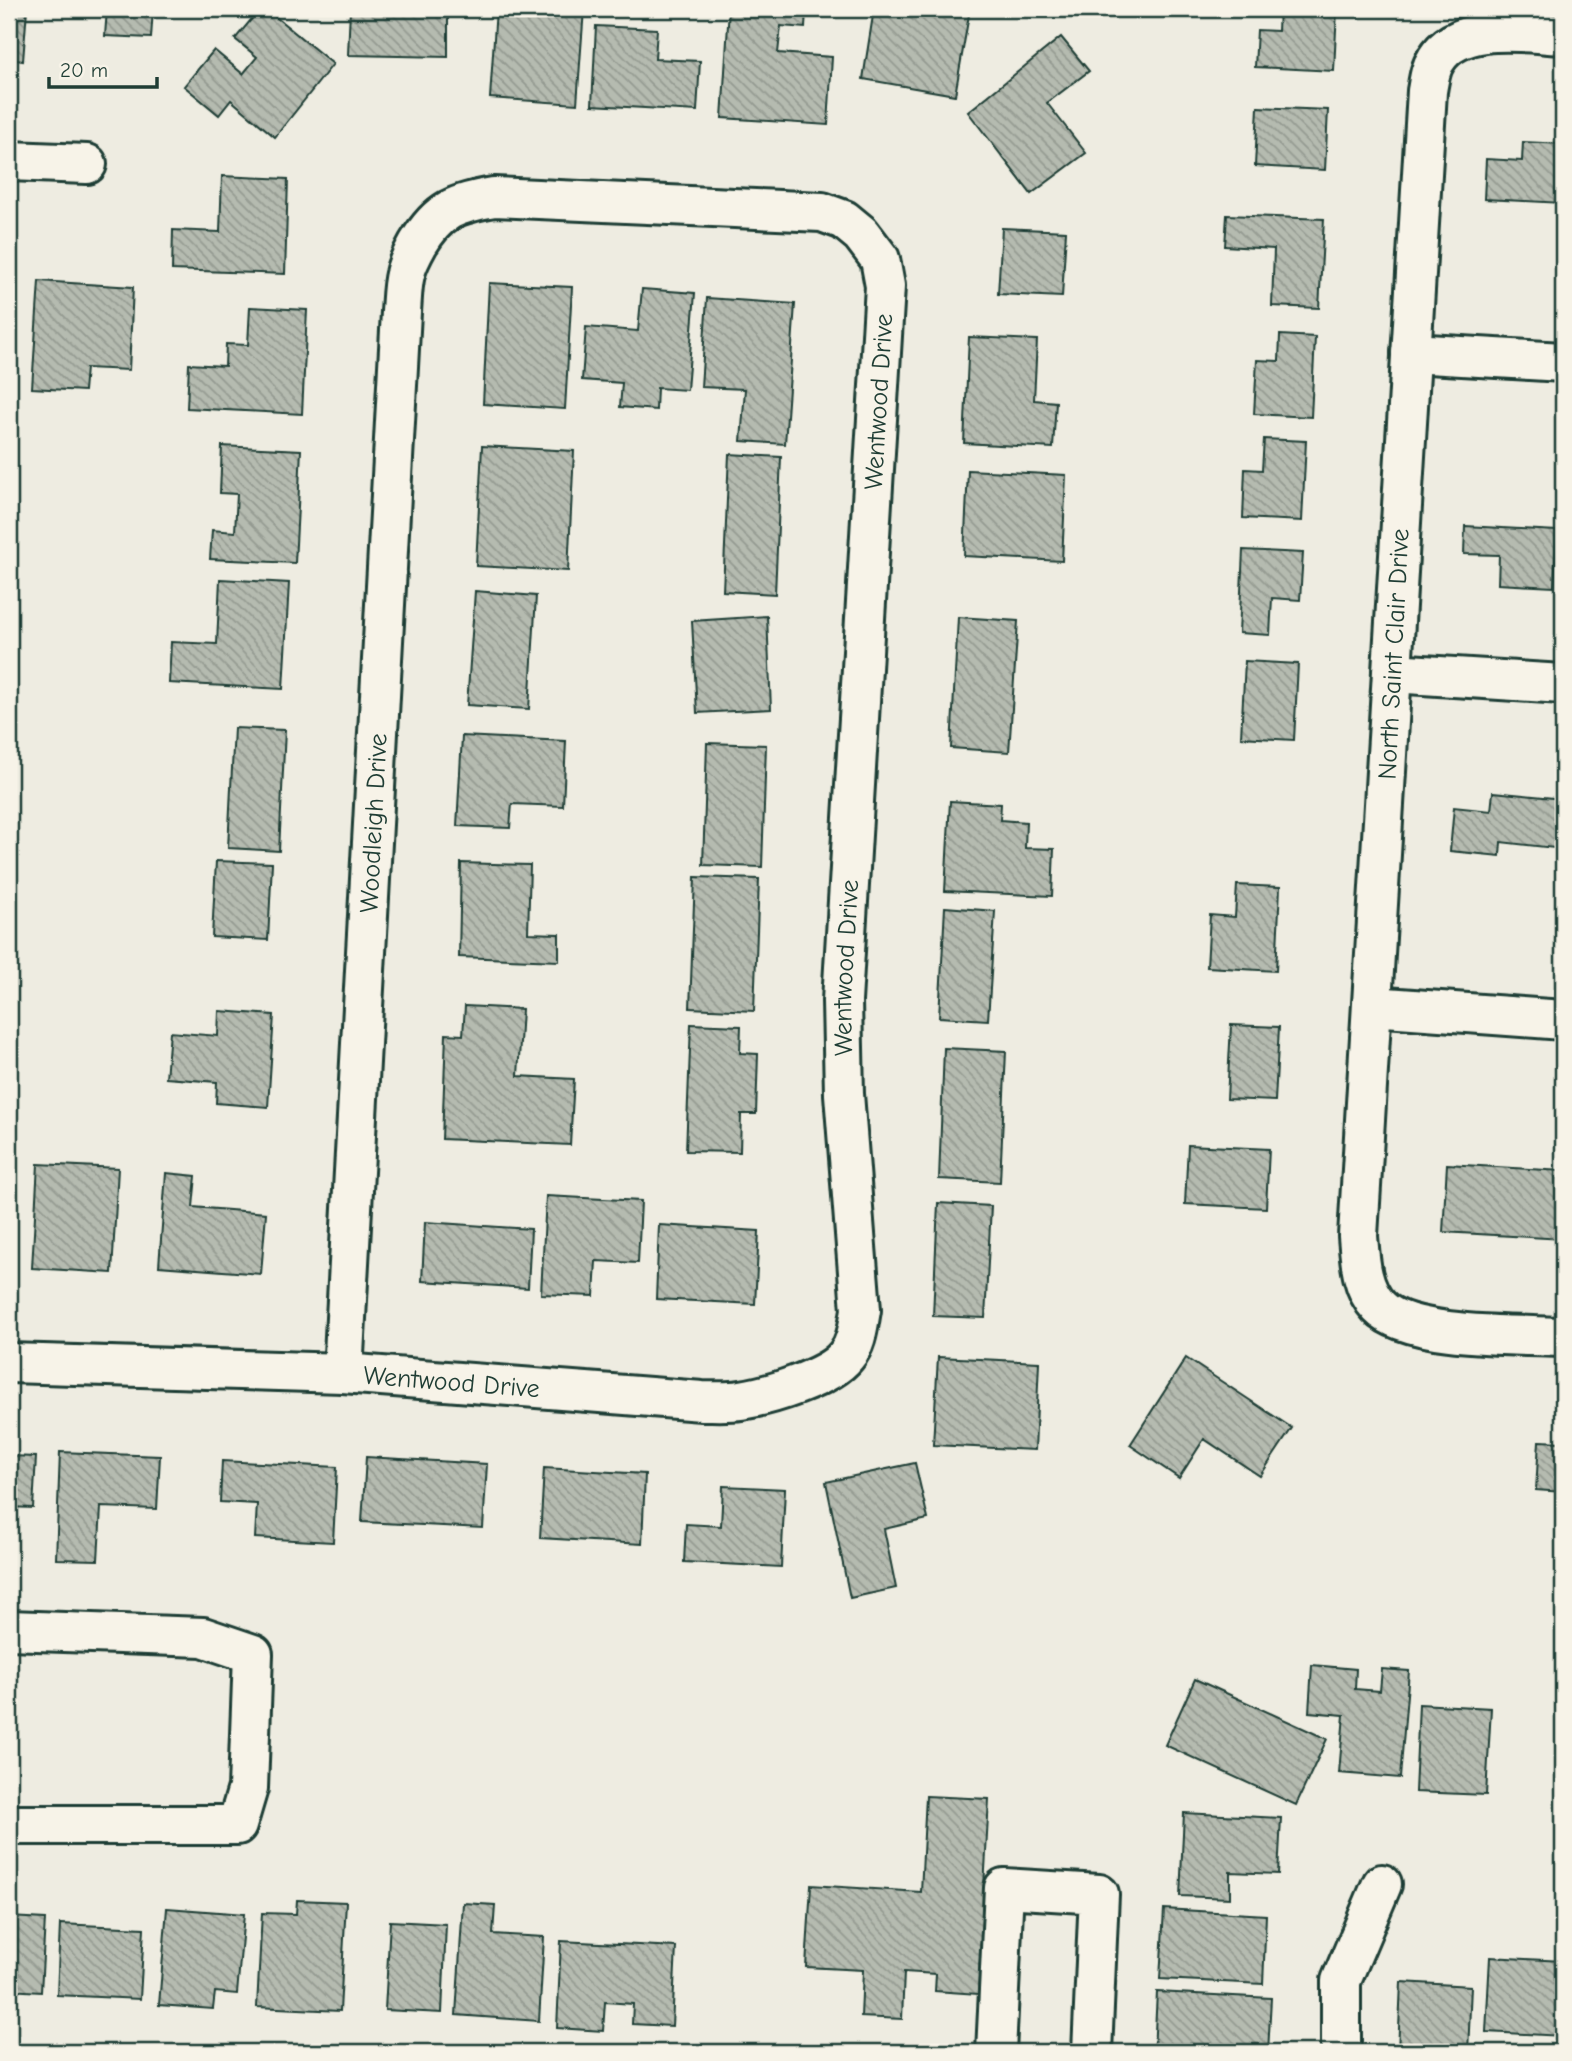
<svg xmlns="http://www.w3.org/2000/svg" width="1572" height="2061" font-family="'Comic Neue',sans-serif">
  <defs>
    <pattern id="building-back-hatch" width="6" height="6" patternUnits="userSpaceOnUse" patternTransform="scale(1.75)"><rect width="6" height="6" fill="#b5bbb0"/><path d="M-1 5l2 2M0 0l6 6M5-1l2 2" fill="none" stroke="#939990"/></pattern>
  </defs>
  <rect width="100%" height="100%" fill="#eeece1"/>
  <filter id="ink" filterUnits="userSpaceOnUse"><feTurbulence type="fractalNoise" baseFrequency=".0143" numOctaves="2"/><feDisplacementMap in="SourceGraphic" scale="14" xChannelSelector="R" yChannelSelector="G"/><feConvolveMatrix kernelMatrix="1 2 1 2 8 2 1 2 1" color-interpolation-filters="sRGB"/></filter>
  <g filter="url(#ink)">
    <g fill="url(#building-back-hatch)" stroke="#1f3d34" stroke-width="2">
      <polygon points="9,9 27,9 23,61 9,59"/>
      <polygon points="107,9 153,9 151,38 105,36"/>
      <polygon points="260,9 266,9 333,64 275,137 231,100 219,115 184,86 214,50 243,74 257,57 235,39"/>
      <polygon points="350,9 448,9 448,57 348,55"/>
      <polygon points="496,9 584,9 577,104 490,98"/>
      <polygon points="729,9 806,9 805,28 781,26 778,53 832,57 828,125 722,118"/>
      <polygon points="874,9 970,9 955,95 863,79"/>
      <polygon points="1279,9 1337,9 1334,71 1255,67 1257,30 1278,31"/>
      <polygon points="596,26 657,29 655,59 700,61 697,111 592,105"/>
      <polygon points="1061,37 1089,71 1047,103 1086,153 1031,194 968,112"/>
      <polygon points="1258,107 1328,110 1325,170 1255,166"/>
      <polygon points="1523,142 1563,144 1563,203 1484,199 1486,159 1522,161"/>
      <polygon points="222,176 288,179 285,274 172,270 173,230 220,232"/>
      <polygon points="1227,215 1324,219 1319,308 1272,306 1274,249 1225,246"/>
      <polygon points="1002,228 1066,231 1062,297 998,294"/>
      <polygon points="39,281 133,287 129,370 86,368 84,391 32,388"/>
      <polygon points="489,283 572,287 565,409 483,404"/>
      <polygon points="642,289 695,293 687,390 657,388 656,410 620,407 622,383 582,380 586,327 638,331"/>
      <polygon points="707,298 795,304 785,444 741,441 745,389 701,387"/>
      <polygon points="250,307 307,310 302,414 187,408 189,364 225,366 226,344 248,345"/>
      <polygon points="1280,335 1315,337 1311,417 1254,414 1257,360 1279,361"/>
      <polygon points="969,337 1037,340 1034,400 1056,402 1053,448 964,443"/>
      <polygon points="1264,439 1306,441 1302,521 1243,518 1245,469 1262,470"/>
      <polygon points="222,446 301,450 295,563 210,559 212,530 235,532 237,494 220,493"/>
      <polygon points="482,446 574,451 568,571 476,566"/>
      <polygon points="729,454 781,457 775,594 723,591"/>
      <polygon points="968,470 1066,475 1062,561 964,556"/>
      <polygon points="1465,526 1557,531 1554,587 1498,584 1499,555 1464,554"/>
      <polygon points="1243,550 1303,553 1300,600 1272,598 1270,635 1239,633"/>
      <polygon points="220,579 289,583 283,689 169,683 171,642 217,644"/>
      <polygon points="475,591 536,596 529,709 467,705"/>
      <polygon points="767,616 771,709 697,713 692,621"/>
      <polygon points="958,617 1018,621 1009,752 951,748"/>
      <polygon points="1245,661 1298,664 1294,740 1241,737"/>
      <polygon points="234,728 285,730 279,851 228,848"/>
      <polygon points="462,736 566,741 563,806 512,804 510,828 457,826"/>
      <polygon points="707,743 766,745 762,867 703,865"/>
      <polygon points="1493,792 1563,799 1563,849 1501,842 1500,856 1450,851 1454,807 1491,811"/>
      <polygon points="950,801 1001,804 1000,820 1026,822 1025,848 1054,849 1052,896 945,891"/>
      <polygon points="216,861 272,863 268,940 212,937"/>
      <polygon points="461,863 530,865 528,933 559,934 559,961 459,957"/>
      <polygon points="695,877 759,879 754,1011 690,1008"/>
      <polygon points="1237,885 1280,887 1276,971 1207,967 1210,915 1235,917"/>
      <polygon points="945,907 995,911 988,1020 939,1017"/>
      <polygon points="465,1006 522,1009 518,1076 574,1079 570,1145 442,1139 446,1034 463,1035"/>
      <polygon points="219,1011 274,1015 268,1107 216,1103 217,1082 166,1078 170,1032 218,1036"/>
      <polygon points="691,1024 741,1026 740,1053 758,1054 756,1114 741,1114 740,1152 686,1151"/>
      <polygon points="1231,1025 1279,1027 1275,1101 1227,1099"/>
      <polygon points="944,1048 1006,1051 1000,1182 939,1179"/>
      <polygon points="1188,1145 1269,1149 1266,1208 1185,1204"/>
      <polygon points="38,1164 118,1168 112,1273 32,1268"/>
      <polygon points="1447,1164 1563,1171 1563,1239 1443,1232"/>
      <polygon points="166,1173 196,1176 193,1207 266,1213 261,1274 159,1266"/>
      <polygon points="546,1196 641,1201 638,1263 596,1261 594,1296 541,1294"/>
      <polygon points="938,1203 991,1206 985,1318 933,1316"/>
      <polygon points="425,1222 531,1229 528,1288 422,1281"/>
      <polygon points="659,1225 759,1231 755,1304 656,1299"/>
      <polygon points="938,1357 1039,1362 1035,1450 933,1445"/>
      <polygon points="1186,1358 1292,1428 1260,1476 1204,1439 1179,1478 1130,1445"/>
      <polygon points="1539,1441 1563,1442 1563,1492 1536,1490"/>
      <polygon points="60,1452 160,1456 157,1509 101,1507 98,1560 56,1559"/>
      <polygon points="9,1456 36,1457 33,1508 9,1507"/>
      <polygon points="366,1457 487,1464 483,1528 362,1522"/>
      <polygon points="222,1461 337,1467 333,1542 255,1538 257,1504 220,1502"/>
      <polygon points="915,1463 928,1519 884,1529 896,1588 850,1598 826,1482"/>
      <polygon points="544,1468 645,1474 642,1544 540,1538"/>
      <polygon points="723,1486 785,1489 781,1567 684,1562 686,1524 721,1526"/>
      <polygon points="1312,1665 1356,1669 1355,1689 1380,1691 1382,1669 1409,1671 1400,1778 1339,1773 1344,1715 1309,1712"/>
      <polygon points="1195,1679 1327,1739 1296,1805 1165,1745"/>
      <polygon points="1419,1704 1491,1708 1486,1795 1415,1792"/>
      <polygon points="926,1796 989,1799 978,1994 935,1991 936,1974 904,1972 902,2019 861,2017 863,1970 806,1967 811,1885 921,1892"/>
      <polygon points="1184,1813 1281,1818 1278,1874 1230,1872 1230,1898 1180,1896"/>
      <polygon points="1561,1871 1563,1871 1563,1939 1558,1939"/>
      <polygon points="297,1900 346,1902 340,2011 257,2007 262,1913 296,1914"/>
      <polygon points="463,1903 495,1905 493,1934 544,1937 539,2021 456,2015"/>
      <polygon points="167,1908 244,1914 237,1994 215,1992 213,2009 159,2005"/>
      <polygon points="1164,1909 1266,1915 1263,1984 1160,1979"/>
      <polygon points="9,1917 45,1919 41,1992 9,1990"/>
      <polygon points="390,1921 446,1924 442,2013 385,2010"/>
      <polygon points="60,1924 144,1928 140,1999 57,1995"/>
      <polygon points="561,1941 676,1947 672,2026 632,2024 633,2004 605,2002 603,2031 557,2028"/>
      <polygon points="1490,1957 1563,1961 1563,2036 1486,2032"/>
      <polygon points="1401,1982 1471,1986 1468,2052 1398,2052"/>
      <polygon points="1157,1992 1271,1998 1268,2052 1154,2052"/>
    </g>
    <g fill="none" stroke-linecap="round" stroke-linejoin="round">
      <g stroke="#1f3d34" stroke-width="44">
        <g id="minor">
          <path d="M1563,35C1526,33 1459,21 1436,60C1430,69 1429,80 1427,91L1358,1236C1360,1260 1361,1288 1379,1307C1408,1338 1521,1335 1563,1337"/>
          <polyline points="9,161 87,164"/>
          <polyline points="1411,353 1563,362"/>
          <polyline points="1392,673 1563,684"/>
          <polyline points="1372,1006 1563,1020"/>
          <path id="s1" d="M9,1363L343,1373L702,1401C715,1401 728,1402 741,1400C768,1396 829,1378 846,1356C857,1343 858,1326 861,1310L844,1094L842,1001L885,286L880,259L861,234L844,220L822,212L494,197C455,204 439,209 418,244C413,253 407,264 405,274C402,286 402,300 401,312L343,1373"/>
          <polyline points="9,1630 203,1637 253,1654 248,1788 237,1825 9,1825"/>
          <polyline points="996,2052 1004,1888 1099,1894 1092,2052"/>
          <polyline points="1341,2052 1341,1981 1382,1884"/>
        </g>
      </g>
      <use href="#minor" stroke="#f7f3e8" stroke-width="38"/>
    </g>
  </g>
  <g text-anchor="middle" stroke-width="5" stroke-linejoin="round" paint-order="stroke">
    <g font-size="26" fill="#1f3d34" stroke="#f7f3e8">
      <text dy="9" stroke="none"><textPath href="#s1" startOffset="1808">Wentwood Drive</textPath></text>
      <text transform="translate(1393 654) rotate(-87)" y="9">North Saint Clair Drive</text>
      <text transform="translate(373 823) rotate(-87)" y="9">Woodleigh Drive</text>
      <text dy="9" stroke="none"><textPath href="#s1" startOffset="1241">Wentwood Drive</textPath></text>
      <text dy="9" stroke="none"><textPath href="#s1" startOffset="443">Wentwood Drive</textPath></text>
    </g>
  </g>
  <rect width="1572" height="2061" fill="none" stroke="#f7f3e8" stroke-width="35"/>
  <rect x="18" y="18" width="1537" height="2026" fill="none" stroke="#1f3d34" stroke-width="2.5" filter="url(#ink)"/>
  <path d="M49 77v10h108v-10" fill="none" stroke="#1f3d34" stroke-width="3.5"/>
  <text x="60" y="77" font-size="21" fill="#1f3d34" stroke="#f7f3e8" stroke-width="5" paint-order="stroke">20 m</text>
</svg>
